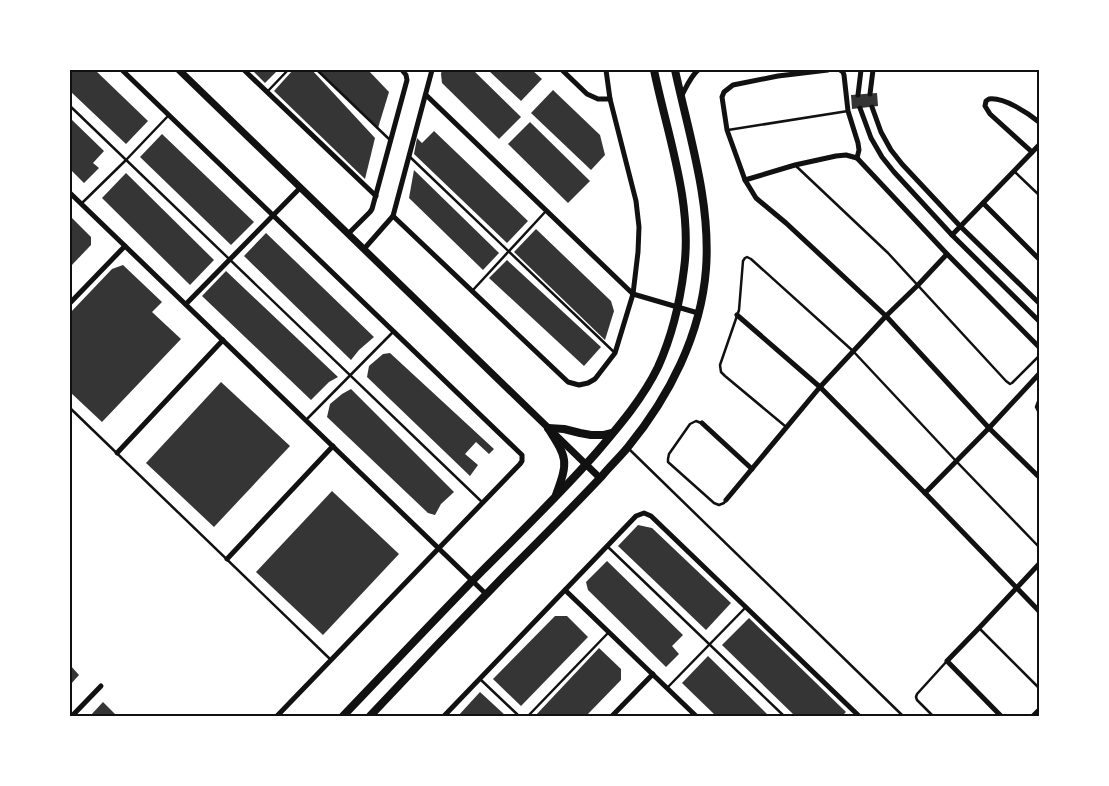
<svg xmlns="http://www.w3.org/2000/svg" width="1109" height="786" font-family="Arial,sans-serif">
  <rect width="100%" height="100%" fill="#fff"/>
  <g fill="#353535">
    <polygon points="70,70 95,70 148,121 126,144 70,91"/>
    <polygon points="252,70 278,70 265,83"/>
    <polygon points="293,70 312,70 375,138 365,179 274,91"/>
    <polygon points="318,70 368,70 389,92 378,128"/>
    <polygon points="442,70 473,70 521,117 499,139 442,83 441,74"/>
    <polygon points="488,70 532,70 542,79 521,101"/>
    <polygon points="553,90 600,135 605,155 591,170 531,113"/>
    <polygon points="877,93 878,106 852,109 851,95"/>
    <polygon points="70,118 104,151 93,163 99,168 84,183 70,169"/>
    <polygon points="530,122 590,181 568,203 508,144"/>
    <polygon points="434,131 528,221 507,243 414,154 417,138 422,143"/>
    <polygon points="162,134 254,222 231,245 140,157"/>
    <polygon points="414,170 499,253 483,270 409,198"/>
    <polygon points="126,173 214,260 190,285 102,198"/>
    <polygon points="70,216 91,237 91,245 70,267"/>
    <polygon points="536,229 611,301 614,311 605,340 514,252"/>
    <polygon points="266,233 374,337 359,350 351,360 244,256"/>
    <polygon points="507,260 601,347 584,366 489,278"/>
    <polygon points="123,265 162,302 152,312 181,339 102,422 70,392 70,313 112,269"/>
    <polygon points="226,271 338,377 329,382 311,400 202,296"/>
    <polygon points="390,353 494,449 489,454 476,442 465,454 478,465 470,476 367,377 369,366 383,354"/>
    <polygon points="221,382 290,446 214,527 146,463"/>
    <polygon points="351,389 454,492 441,504 435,515 428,513 327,417 330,404 342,394"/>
    <polygon points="332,491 399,554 323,635 256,572"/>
    <polygon points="638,525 652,528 731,603 706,630 618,546"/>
    <polygon points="607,561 683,635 672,646 679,654 666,667 588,590 586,582"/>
    <polygon points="555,616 567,616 588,637 521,706 493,679"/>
    <polygon points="749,618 846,712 842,716 795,716 722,645"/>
    <polygon points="599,648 621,669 621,680 586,716 535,716"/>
    <polygon points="708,656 769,716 716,716 682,683"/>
    <polygon points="70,665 79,675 70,685"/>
    <polygon points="480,692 506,716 458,716"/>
    <polygon points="103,702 117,716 90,716"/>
  </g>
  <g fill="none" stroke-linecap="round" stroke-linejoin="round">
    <g stroke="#111" stroke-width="2.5">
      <polyline points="317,70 390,140"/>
      <polyline points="267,92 288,70"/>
      <polyline points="70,106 483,503"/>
      <polyline points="728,130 848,111"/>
      <polyline points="410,157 615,353"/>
      <polyline points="796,166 888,253 1006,381 1010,384 1012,383 1039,356"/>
      <polyline points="1015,172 1039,195"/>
      <polyline points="81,204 126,160 168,116"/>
      <polyline points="473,290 546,211"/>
      <polyline points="1039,399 1036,407 1039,413"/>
      <polyline points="70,408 330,659"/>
      <polyline points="306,420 393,332"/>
      <polyline points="701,423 696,421 690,424 669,454 668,459 668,462 714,503 719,505 724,503 726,500"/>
      <polyline points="785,426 725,376 721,372 720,365 739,310 743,261 745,258 747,257 751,259 853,351 956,461 1039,547"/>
      <polyline points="629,449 903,716"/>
      <polyline points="607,546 784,716"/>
      <polyline points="980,629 1039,688"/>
      <polyline points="480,679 519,716"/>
      <polyline points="667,688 746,607"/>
      <polyline points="528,716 608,633"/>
      <polyline points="933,716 917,700 916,697 917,694 947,661"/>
    </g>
    <g stroke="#111" stroke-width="5">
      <polyline points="122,70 522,455 522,461 520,464 277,716"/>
      <polyline points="244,70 376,196"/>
      <polyline points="562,70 587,94 598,99 610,99"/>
      <polyline points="828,70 778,76 733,85 724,92 722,97 727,130 745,180 756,198 786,223 886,316 989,428 1039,477"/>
      <polyline points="870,94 873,70"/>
      <polyline points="426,95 633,294 698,313"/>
      <polyline points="858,95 861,70"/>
      <path d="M681,97C686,88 690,77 698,70"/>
      <polyline points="872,107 881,132 891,150 902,164 960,226 1039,303"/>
      <polyline points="860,108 871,138 882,157 894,172 952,235 1039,321"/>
      <path d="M1032,152L990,114L985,106L986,101L989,99C1004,97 1028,113 1039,122"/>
      <polyline points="857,158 947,254 1039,347"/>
      <polyline points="745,180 795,165 836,156 846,155 857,158 859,150 858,143 848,111 844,75 843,72 840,70"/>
      <polyline points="70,193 486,594"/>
      <polyline points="983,203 1039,259"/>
      <polyline points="393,216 568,382 579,385 588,383 595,379 615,353 633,294 638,252 639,227 636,201 610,99 606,70"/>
      <polyline points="348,234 370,212 372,209 407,80 406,75 402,70"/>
      <polyline points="952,235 1014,171 1039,145"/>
      <polyline points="364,249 393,216 432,70"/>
      <polyline points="70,303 125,246"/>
      <polyline points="186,304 300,188"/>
      <polyline points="737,315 820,387 925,493 1039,611"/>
      <polyline points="702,423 752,469"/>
      <polyline points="117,453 223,340"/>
      <polyline points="925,493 989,428 1039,374"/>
      <polyline points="726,500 820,387 886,316 918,285 947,254"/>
      <polyline points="227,559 333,446"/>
      <polyline points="565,590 696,716"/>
      <polyline points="72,716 101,686"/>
      <polyline points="444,716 636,516 644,513 651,516 859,716"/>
      <polyline points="612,716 653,674"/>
      <polyline points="1001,716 947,661 979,628 1039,564"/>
      <polyline points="1033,716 1039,710"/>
    </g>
    <polyline stroke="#111" stroke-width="7" points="179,70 600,478"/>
    <g stroke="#111" stroke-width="8">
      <path d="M548,428C567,458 569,460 556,495"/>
      <polyline points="548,428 564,429 580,433 591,435 604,435 612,433"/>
      <path d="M343,716C390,667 436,618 483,570C522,531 561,493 597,452C620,425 643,398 658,367C672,336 680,302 684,269C693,203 667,134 654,70"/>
      <path d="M370,716C414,669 459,622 504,576C537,543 570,510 602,476C610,466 620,457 628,447C669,397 701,335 706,269C711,202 689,135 675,70"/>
    </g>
  </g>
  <rect width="1109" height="786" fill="none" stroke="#ffffff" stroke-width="142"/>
  <rect x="71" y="71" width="967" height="644" fill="none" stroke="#111" stroke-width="2"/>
</svg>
